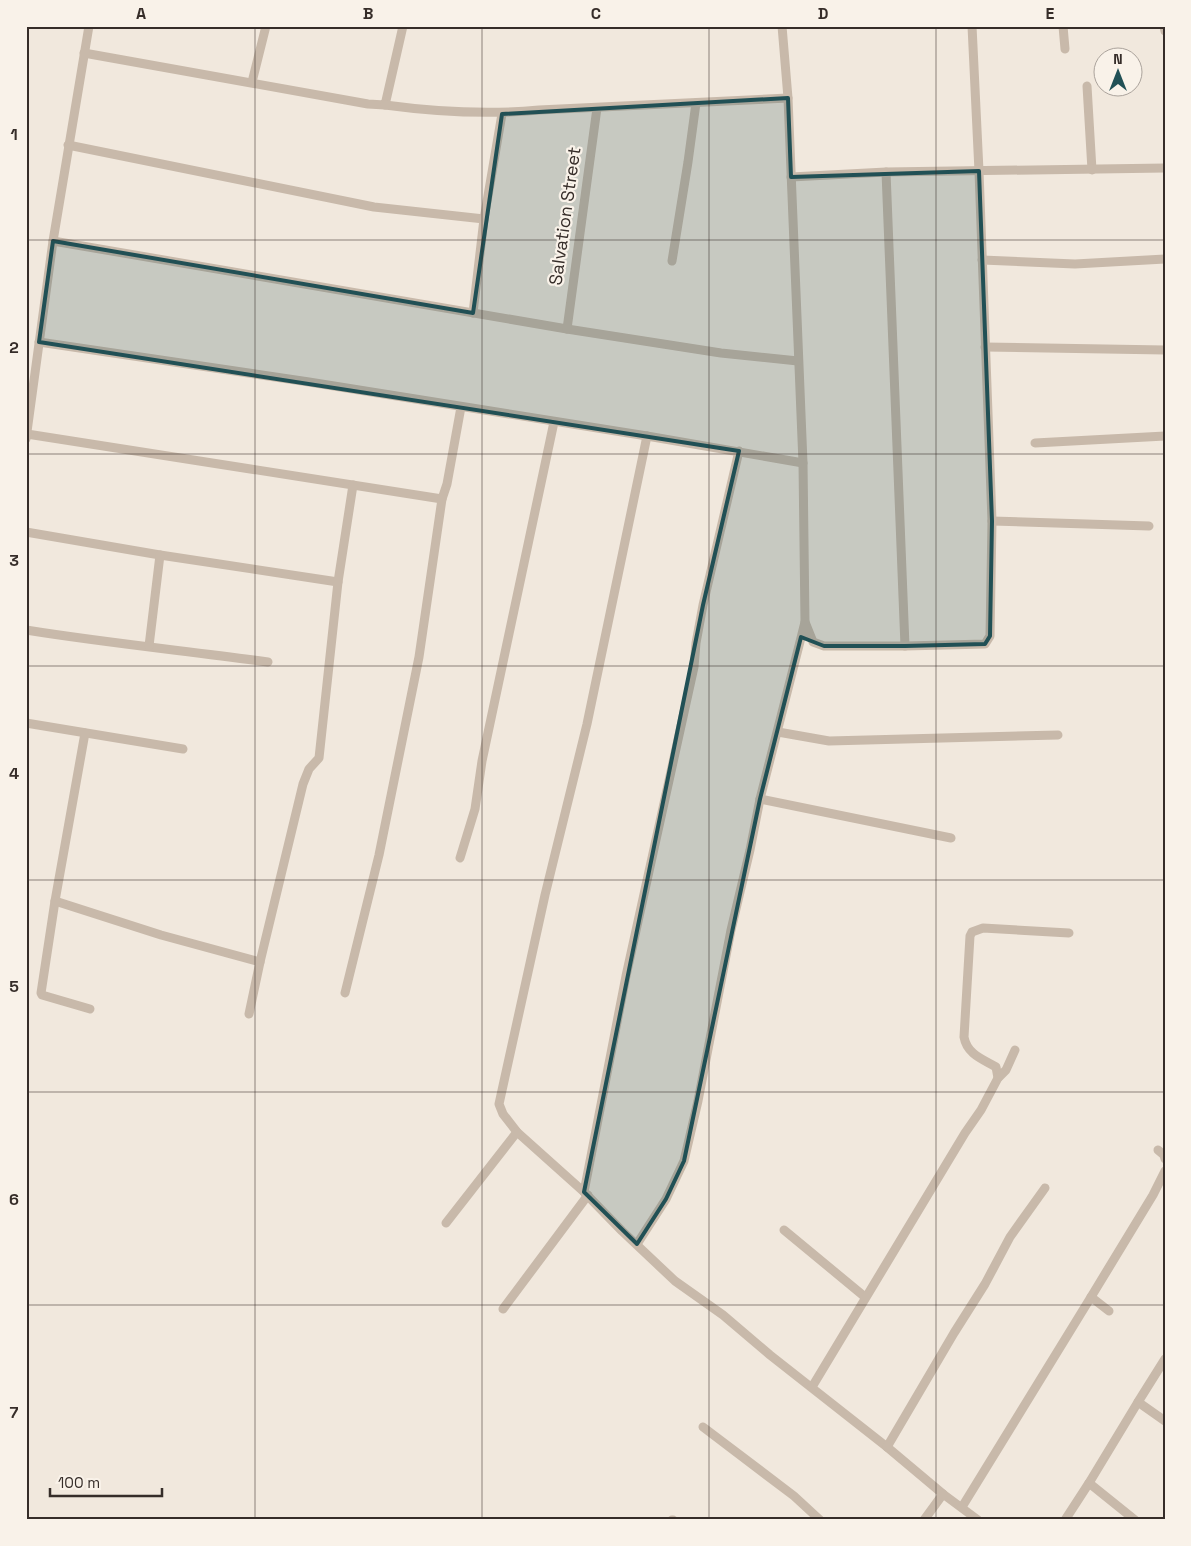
<svg xmlns="http://www.w3.org/2000/svg" width="1191" height="1546" font-family="'Space Grotesk',sans-serif">
  <rect width="100%" height="100%" fill="#f1e8dd"/>
  <g fill="none" stroke-linecap="round" stroke-linejoin="round">
    <g stroke="#c8b9aa" stroke-width="9">
      <polyline points="782,26 788,98 803,463 805,622 813,642 824,646 905,646 886,172"/>
      <polyline points="1063,26 1065,49"/>
      <polyline points="1164,26 1165,31"/>
      <polyline points="84,53 368,104 385,105 403,26"/>
      <polyline points="252,82 266,26"/>
      <polyline points="1087,86 1092,170"/>
      <path d="M385,105C437,112 487,115 539,110L788,98"/>
      <polyline points="68,145 374,207 484,219"/>
      <polyline points="791,177 886,172 1165,168"/>
      <polyline points="53,241 567,329 721,353 798,361"/>
      <polyline points="982,260 1075,264 1165,259"/>
      <polyline points="672,261 688,162 696,103"/>
      <polyline points="473,313 484,219 502,114"/>
      <polyline points="567,329 597,108"/>
      <polyline points="39,342 309,382 647,436 803,463"/>
      <polyline points="985,347 1165,350"/>
      <polyline points="27,434 442,499"/>
      <polyline points="647,436 587,724 545,895 499,1104 503,1114 517,1132 584,1192 622,1231 675,1281 723,1315 770,1355 887,1447 943,1494 978,1520"/>
      <polyline points="26,439 53,241 89,26"/>
      <polyline points="1035,443 1165,436"/>
      <polyline points="992,521 1149,526"/>
      <polyline points="26,532 160,555 338,582"/>
      <path d="M26,630C107,643 188,651 268,662"/>
      <polyline points="149,646 160,555"/>
      <polyline points="905,646 985,644 990,636 992,521 979,171 972,26"/>
      <polyline points="26,723 183,749"/>
      <polyline points="778,732 829,741 1058,735"/>
      <polyline points="85,733 55,901 161,935 260,962"/>
      <polyline points="760,799 951,838"/>
      <polyline points="460,858 475,809 482,761 554,422"/>
      <polyline points="55,901 41,993 42,995 90,1009"/>
      <polyline points="345,993 379,855 419,657 442,499 447,484 461,407"/>
      <polyline points="249,1014 260,962 303,784 309,769 319,758 338,582 353,485"/>
      <path d="M998,1078L996,1067C982,1059 967,1054 964,1037L970,936L972,932L983,928L1069,933"/>
      <polyline points="1158,1150 1164,1155 1165,1159"/>
      <polyline points="584,1192 626,976 694,667 696,643 703,605 739,451"/>
      <polyline points="446,1223 517,1132"/>
      <polyline points="784,1230 865,1297"/>
      <polyline points="637,1244 666,1199 684,1161 698,1101 731,930 750,850 760,799 805,622"/>
      <polyline points="1091,1297 1153,1195 1165,1171"/>
      <polyline points="503,1309 588,1195"/>
      <polyline points="812,1387 965,1133 981,1110 998,1078 1006,1070 1015,1050"/>
      <polyline points="1138,1402 1165,1359"/>
      <polyline points="703,1427 794,1496 820,1520"/>
      <polyline points="887,1447 954,1333 985,1284 1010,1237 1045,1188"/>
      <polyline points="1089,1483 1135,1520"/>
      <polyline points="962,1507 1091,1297 1109,1311"/>
      <polyline points="672,1520 673,1520"/>
      <polyline points="924,1520 943,1494"/>
      <polyline points="1065,1520 1089,1483 1138,1402 1165,1421"/>
    </g>
  </g>
  <path fill="#215055" fill-opacity="0.2" stroke="#215055" stroke-width="4" stroke-linejoin="round" d="M788,98L791,177L979,171L992,521L990,636L985,644L905,646H824L801,637L760,799L684,1161L666,1199L637,1244L584,1192L703,605L739,451L39,342L53,241L473,313L502,114Z"/>
  <path fill="none" stroke="#362d29" stroke-width="1" stroke-opacity="0.55" d="M255,26V1520M482,26V1520M709,26V1520M936,26V1520M26,240H1165M26,454H1165M26,666H1165M26,880H1165M26,1092H1165M26,1305H1165"/>
  <g text-anchor="middle" stroke-width="4.5" stroke-linejoin="round" paint-order="stroke">
    <g font-size="18" fill="#362d29" stroke="#f9f2e9">
      <text transform="translate(565 216) rotate(-82)" y="6">Salvation Street</text>
    </g>
  </g>
  <rect width="1191" height="1546" fill="none" stroke="#f9f2e9" stroke-width="55"/>
  <g transform="translate(1118 72)"><circle r="24" fill="#f9f2e9" stroke="#aba39c"/>
  <path d="M0-4L9 19L0 12L-9 19Z" fill="#215055"/>
  <text y="-8" font-size="14" font-weight="bold" text-anchor="middle" fill="#362d29">N</text>
  </g>
  <path d="M50 1488v8h112v-8" fill="none" stroke="#362d29" stroke-width="2.5"/>
  <text x="58" y="1488" font-size="15" fill="#362d29" stroke="#f9f2e9" stroke-width="4" paint-order="stroke">100 m</text>
  <rect x="28" y="28" width="1136" height="1490" fill="none" stroke="#362d29" stroke-width="2"/>
  <g font-size="16" text-anchor="middle" font-weight="bold" fill="#362d29">
    <text x="141" y="19">A</text>
    <text x="368" y="19">B</text>
    <text x="596" y="19">C</text>
    <text x="823" y="19">D</text>
    <text x="1050" y="19">E</text>
    <text x="14" y="140">1</text>
    <text x="14" y="353">2</text>
    <text x="14" y="566">3</text>
    <text x="14" y="779">4</text>
    <text x="14" y="992">5</text>
    <text x="14" y="1205">6</text>
    <text x="14" y="1418">7</text>
  </g>
</svg>
